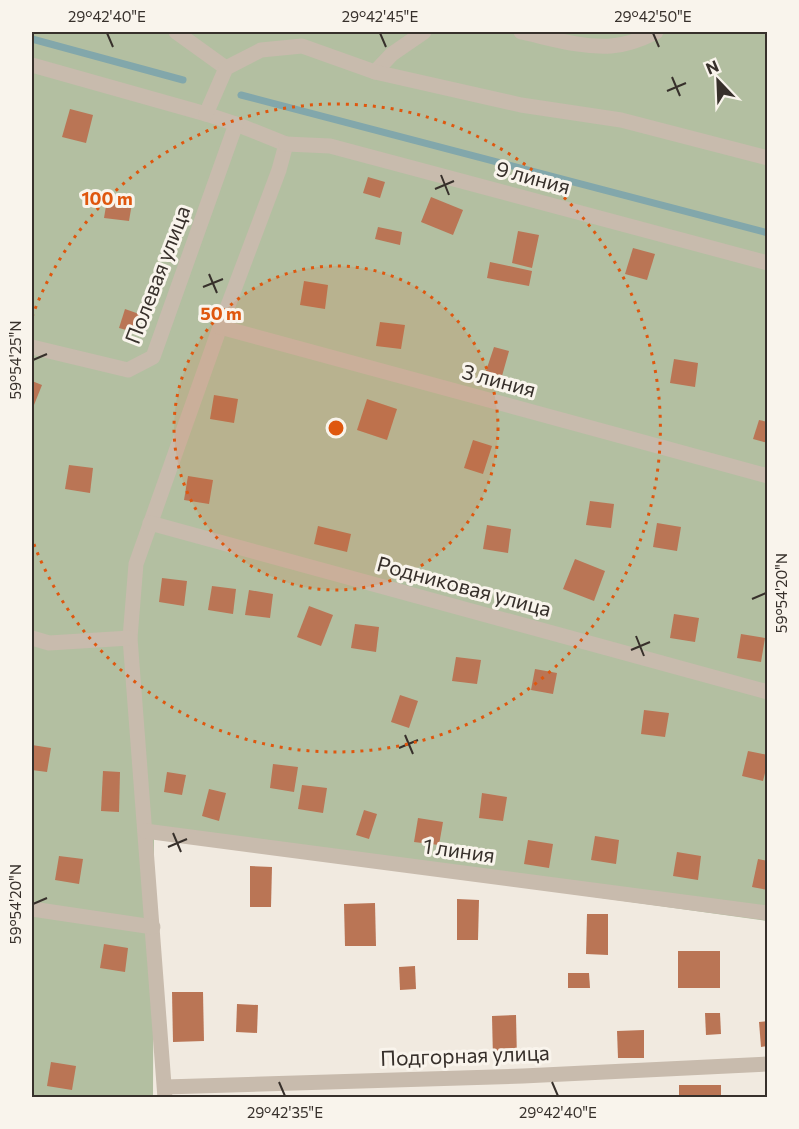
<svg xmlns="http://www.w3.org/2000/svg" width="799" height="1129" font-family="Commissioner,sans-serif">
  <rect width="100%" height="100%" fill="#f1eae0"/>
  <polygon fill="#b3bfa1" points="32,32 767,32 767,921 154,836 153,1097 32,1097"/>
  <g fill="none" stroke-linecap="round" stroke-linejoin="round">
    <g stroke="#82a7ab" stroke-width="7">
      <polyline points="32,39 183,80"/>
      <polyline points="241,95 768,233"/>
    </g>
  </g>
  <g fill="#ba7555">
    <polygon points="70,109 93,115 86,143 62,137"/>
    <polygon points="368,177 385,182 380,198 363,193"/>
    <polygon points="108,194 133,197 129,221 104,218"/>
    <polygon points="431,197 463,210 453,235 421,222"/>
    <polygon points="378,227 402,232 400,245 375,239"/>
    <polygon points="518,231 539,235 532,268 512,263"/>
    <polygon points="633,248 655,254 647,280 625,274"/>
    <polygon points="490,262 532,271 529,286 487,278"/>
    <polygon points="304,281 328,285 325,309 300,305"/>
    <polygon points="125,309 142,315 137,333 119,328"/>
    <polygon points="380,322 405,325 401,349 376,346"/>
    <polygon points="494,347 509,351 502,376 486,371"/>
    <polygon points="674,359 698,363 695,387 670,383"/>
    <polygon points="32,381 42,385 34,405 32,404"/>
    <polygon points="214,395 238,399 234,423 210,419"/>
    <polygon points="367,399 397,409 387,440 357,430"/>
    <polygon points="759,420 768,422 768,443 753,439"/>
    <polygon points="473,440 492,446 483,474 464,468"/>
    <polygon points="69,465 93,468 90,493 65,489"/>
    <polygon points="188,476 213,480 209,504 184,500"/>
    <polygon points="590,501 614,504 611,528 586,525"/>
    <polygon points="657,523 681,527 677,551 653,547"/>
    <polygon points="487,525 511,529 508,553 483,549"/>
    <polygon points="318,526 351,534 347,552 314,544"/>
    <polygon points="575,559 605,571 594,601 563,589"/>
    <polygon points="162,578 187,581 184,606 159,602"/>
    <polygon points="212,586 236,589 233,614 208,610"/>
    <polygon points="249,590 273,594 270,618 245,615"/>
    <polygon points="309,606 333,615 321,646 297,637"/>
    <polygon points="674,614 699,618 695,642 670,638"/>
    <polygon points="355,624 379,627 376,652 351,648"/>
    <polygon points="741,634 765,638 761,662 737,658"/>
    <polygon points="456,657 481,660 477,684 452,681"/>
    <polygon points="535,669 557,673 553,694 531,690"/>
    <polygon points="400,695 418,701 409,728 391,722"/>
    <polygon points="644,710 669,713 665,737 641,734"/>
    <polygon points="32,745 51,748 47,772 32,770"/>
    <polygon points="748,751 768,755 768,761 763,781 742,776"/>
    <polygon points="273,764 298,767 294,792 270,788"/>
    <polygon points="103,771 120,772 119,812 101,811"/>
    <polygon points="167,772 186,775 182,795 164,792"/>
    <polygon points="302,785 327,788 323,813 298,809"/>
    <polygon points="209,789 226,793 219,821 202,816"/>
    <polygon points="482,793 507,797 503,821 479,818"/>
    <polygon points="364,810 377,814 369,839 356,835"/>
    <polygon points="418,818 443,822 439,845 414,842"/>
    <polygon points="595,836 619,840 616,864 591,860"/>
    <polygon points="528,840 553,844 549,868 524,864"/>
    <polygon points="677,852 701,856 698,880 673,876"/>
    <polygon points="59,856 83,859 79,884 55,880"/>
    <polygon points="758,859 768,861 768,890 752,887"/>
    <polygon points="250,866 272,867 271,907 250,907"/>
    <polygon points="457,899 479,900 478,940 457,940"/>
    <polygon points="375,903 376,946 345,946 344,904"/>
    <polygon points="587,914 608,914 608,955 586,954"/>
    <polygon points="104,944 128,948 125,972 100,968"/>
    <rect x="678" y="951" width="42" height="37"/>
    <polygon points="415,966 416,989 400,990 399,967"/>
    <polygon points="568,973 589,973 590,988 568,988"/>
    <polygon points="172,992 203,992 204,1041 173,1042"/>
    <polygon points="237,1004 258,1005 257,1033 236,1032"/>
    <polygon points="705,1013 720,1013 721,1034 706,1035"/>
    <polygon points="516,1015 517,1059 493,1059 492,1016"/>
    <polygon points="768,1021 768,1046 761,1047 759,1022"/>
    <polygon points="644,1030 644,1058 618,1058 617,1031"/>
    <polygon points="51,1062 76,1066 72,1090 47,1086"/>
    <rect x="679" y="1085" width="42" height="13"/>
  </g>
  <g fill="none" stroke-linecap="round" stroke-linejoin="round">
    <g stroke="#c8bbad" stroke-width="15">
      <polyline points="176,32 226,68"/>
      <path d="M521,32C550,38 581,48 611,46C627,45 642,39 656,32"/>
      <polyline points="32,65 206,114 236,124 286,144 279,170 220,327 136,564 130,638 165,1098"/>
      <polyline points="375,72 392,54 424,32"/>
      <polyline points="206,114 226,68 261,50 302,46 375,72 521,105 621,120 768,158"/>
      <polyline points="286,144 330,146 768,263"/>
      <polyline points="220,327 768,476"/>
      <polyline points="32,347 128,370 153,357 236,124"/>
      <polyline points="150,523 768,692"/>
      <polyline points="32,638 49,643 130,638"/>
      <polyline points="145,831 768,913"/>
      <polyline points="32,909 153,927"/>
      <polyline points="165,1087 523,1076 768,1064"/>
    </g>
  </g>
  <path fill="none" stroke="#37302b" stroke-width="2" d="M107,33L113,47M380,33L386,47M653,33L659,47M672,77L680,96M667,91L686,83M441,175L449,195M435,189L454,181M209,274L217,293M203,287L223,279M33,360L47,354M752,599L766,593M636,636L644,656M631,650L650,642M405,735L413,754M399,748L418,740M173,833L181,852M168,847L187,839M33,904L47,898M279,1082L285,1096M552,1082L558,1096"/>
  <circle cx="336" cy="428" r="162" fill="#df570e" fill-opacity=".12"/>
  <g fill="none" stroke="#df570e" stroke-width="3" stroke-dasharray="3 6">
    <circle cx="336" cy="428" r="162"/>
    <path d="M32 317A324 324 0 1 1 32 539"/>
  </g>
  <g text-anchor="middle" stroke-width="6" stroke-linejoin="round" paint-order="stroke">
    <g font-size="21" fill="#37302b" stroke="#f9f4ec">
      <text transform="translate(533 178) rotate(15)" y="7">9 линия</text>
      <text transform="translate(158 275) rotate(-69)" y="7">Полевая улица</text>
      <text transform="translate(499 381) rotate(15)" y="7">3 линия</text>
      <text transform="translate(464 587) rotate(15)" y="7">Родниковая улица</text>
      <text transform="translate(459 851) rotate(8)" y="7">1 линия</text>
      <text transform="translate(465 1056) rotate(-2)" y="7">Подгорная улица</text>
    </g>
  </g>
  <circle cx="336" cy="428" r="9" fill="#df570e" stroke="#f9f4ec" stroke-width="3"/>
  <g font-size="18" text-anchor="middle" font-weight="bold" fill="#df570e" stroke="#f9f4ec" stroke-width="6" stroke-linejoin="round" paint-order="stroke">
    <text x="107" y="205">100 m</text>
    <text x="221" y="320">50 m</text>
  </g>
  <rect width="799" height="1129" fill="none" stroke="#f9f4ec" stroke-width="66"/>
  <g transform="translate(718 81) rotate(337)" stroke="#f9f4ec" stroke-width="4.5" paint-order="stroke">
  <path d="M0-4.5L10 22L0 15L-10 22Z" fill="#37302b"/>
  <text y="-9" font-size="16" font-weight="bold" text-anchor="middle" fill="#37302b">N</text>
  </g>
  <rect x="33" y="33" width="733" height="1063" fill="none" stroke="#37302b" stroke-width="2"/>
  <g font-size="15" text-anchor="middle" fill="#37302b">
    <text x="107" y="22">29°42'40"E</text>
    <text x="380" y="22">29°42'45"E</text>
    <text x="653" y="22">29°42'50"E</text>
    <text transform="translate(16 360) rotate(-90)" y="5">59°54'25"N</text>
    <text transform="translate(782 593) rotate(-90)" y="5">59°54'20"N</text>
    <text transform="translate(16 904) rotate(-90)" y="5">59°54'20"N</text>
    <text x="285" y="1118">29°42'35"E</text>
    <text x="558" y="1118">29°42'40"E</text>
  </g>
</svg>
